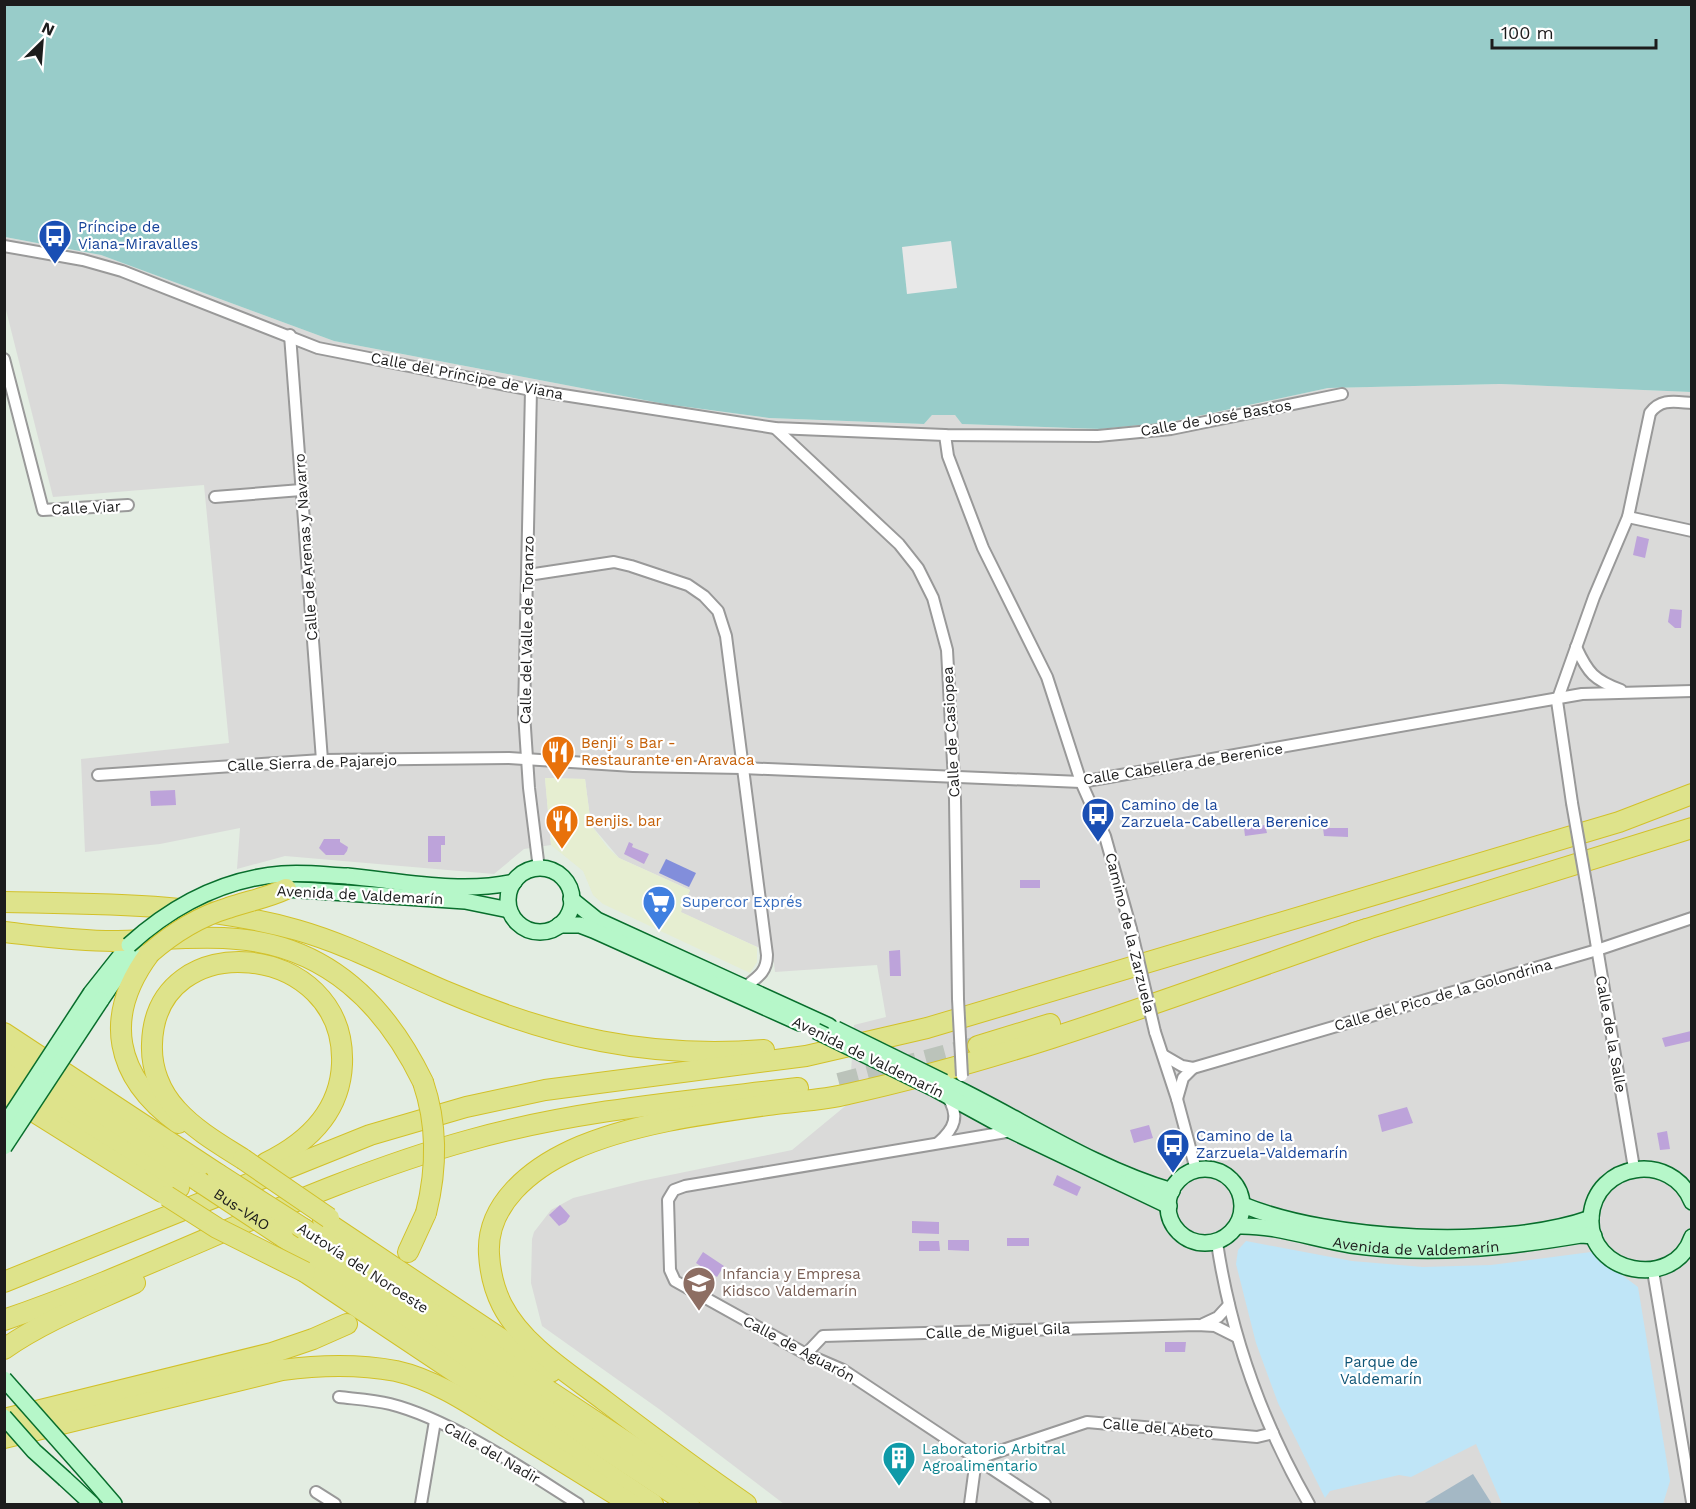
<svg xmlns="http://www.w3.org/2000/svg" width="1696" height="1509" font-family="'Work Sans',sans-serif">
  <rect width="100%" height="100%" fill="#e3ede2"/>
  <polygon fill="#dadad9" points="4,237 101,255 334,341 665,404 769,418 924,424 932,415 955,415 963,424 1101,429 1171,422 1328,388 1500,384 1691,392 1691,1504 784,1504 659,1409 542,1326 531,1283 532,1239 534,1232 551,1210 573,1198 641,1181 792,1150 849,1103 854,1025 886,1017 877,965 775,972 773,954 680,912 690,890 619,858 591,825 585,779 545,778 551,845 524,849 494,874 285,856 237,869 240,828 160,844 85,852 81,759 229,743 204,485 53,497 5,306"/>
  <polygon fill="#e6eed1" points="545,778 585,779 591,825 608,848 619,858 690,890 681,912 757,947 757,962 750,973 603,904 593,895 583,871 551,845"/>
  <polygon fill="#98ccc9" points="4,5 1691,5 1691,392 1500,384 1328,388 1170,422 1101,429 962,424 955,415 932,415 924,424 769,418 665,404 334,341 101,255 5,237"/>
  <polygon fill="#a4b8c5" points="1473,1474 1492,1504 1423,1504"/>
  <polygon fill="#bfe5f7" points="1246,1241 1352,1261 1423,1267 1491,1265 1591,1252 1638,1287 1670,1481 1663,1504 1502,1504 1476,1444 1411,1477 1399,1475 1330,1491 1325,1498 1278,1403 1256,1343 1236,1264 1238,1250"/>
  <polygon fill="#828edb" points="666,859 696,873 689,887 659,873"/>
  <polygon fill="#e8e8e8" points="951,241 957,288 907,294 902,247"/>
  <g fill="#bda3da">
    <polygon points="1637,536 1649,539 1645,558 1633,555"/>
    <polygon points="1670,609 1682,610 1681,628 1675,628 1668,622"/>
    <polygon points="175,790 176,805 151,806 150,791"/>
    <polygon points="1265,825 1267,833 1245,836 1244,828"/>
    <polygon points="1323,828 1348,828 1348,837 1324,836"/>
    <polygon points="428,836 445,836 445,845 441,845 441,862 428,862"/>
    <polygon points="324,839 340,839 340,842 348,847 347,851 344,855 326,855 319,848"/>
    <polygon points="629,842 633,844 632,847 649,854 644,864 624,854"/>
    <rect x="1020" y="880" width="20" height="8"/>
    <polygon points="900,950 901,976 890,976 889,951"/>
    <polygon points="1691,1031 1691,1041 1665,1047 1662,1038"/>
    <polygon points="1407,1107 1413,1123 1382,1132 1378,1115"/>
    <polygon points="1149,1125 1153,1138 1134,1143 1130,1130"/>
    <polygon points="1667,1131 1670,1149 1660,1150 1657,1133"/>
    <polygon points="1057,1175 1081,1187 1077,1196 1053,1185"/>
    <polygon points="560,1205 570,1216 566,1222 559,1226 549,1215"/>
    <polygon points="912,1221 939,1222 939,1234 912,1233"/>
    <rect x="1007" y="1238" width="22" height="8"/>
    <polygon points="948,1240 969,1240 969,1251 948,1250"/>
    <polygon points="919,1241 939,1241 940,1251 919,1251"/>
    <polygon points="703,1252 724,1266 717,1277 696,1263"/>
    <polygon points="1165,1342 1186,1342 1185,1352 1165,1352"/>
  </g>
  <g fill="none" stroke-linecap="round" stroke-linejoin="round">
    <polyline stroke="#bbc3ba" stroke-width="20" stroke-dasharray="20 10" stroke-linecap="butt" points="839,1083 978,1046"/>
    <g stroke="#999" stroke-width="14">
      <g id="street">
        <polyline points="4,246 83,260 122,271 318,348 531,390 775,428 945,435 1098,436 1171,429 1342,394"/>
        <polyline points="290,335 322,760"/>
        <polyline points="4,359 43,510 128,505"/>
        <polyline points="531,390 524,713 529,788 539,869"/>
        <polyline points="775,428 899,544 918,568 933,598 947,650 955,800 958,999"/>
        <polyline points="945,435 948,456 983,548 1047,677 1081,782 1105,836 1131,929"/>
        <polyline points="215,497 301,490"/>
        <polyline points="1628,517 1692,531"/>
        <path d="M528,575L614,562L631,566L688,585L704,596L718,611L726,636L767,955C767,972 758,977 745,987"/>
        <path d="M1576,647C1588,673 1594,680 1621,690"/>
        <polyline points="98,775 322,760 509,758 633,766 742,768 1081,782 1582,694 1692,691"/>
        <path d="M1572,803L1557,701L1594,597L1628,517L1650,413C1661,398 1675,402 1692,403"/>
        <polyline points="1589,900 1634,1168"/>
        <polyline points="1155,1032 1177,1099 1196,1170"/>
        <polyline points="1163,1055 1182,1066 1193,1068 1183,1078 1177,1099"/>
        <polyline points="1193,1068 1597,950 1692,918"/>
        <polyline points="1012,1131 685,1186 674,1190 668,1200 670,1270 675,1281 806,1354 843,1370 1045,1504"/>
        <path d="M938,1143C955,1128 960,1116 947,1096"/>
        <path d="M1217,1243C1231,1335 1263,1424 1309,1504"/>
        <polyline points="1653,1271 1692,1502"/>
        <polyline points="1203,1324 1218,1317 1229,1305"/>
        <polyline points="806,1354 823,1336 1197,1325 1215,1326 1237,1337"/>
        <path d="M339,1397C356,1399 374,1400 390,1404C450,1419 526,1471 578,1504"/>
        <polyline points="976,1459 1087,1422 1257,1437 1273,1433"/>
        <polyline points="316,1492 335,1504"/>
        <polyline points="421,1504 435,1421"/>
        <polyline points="970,1504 976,1459"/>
      </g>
    </g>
    <g stroke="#086e2c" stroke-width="18">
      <g id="secondary">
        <circle cx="540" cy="900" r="32"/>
        <path d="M347,876C401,881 461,894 514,882"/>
        <polyline points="286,889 465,901 509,910"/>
        <polyline points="571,899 597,920 829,1026"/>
        <polyline points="559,925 580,925 593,930 800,1023"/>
        <polyline points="91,993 129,945"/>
        <polyline points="101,1000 116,978 143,949"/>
        <path d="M944,1082C1020,1118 1091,1167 1172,1191"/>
        <polyline points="937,1090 1012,1131 1169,1206"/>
        <circle cx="1205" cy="1206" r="37"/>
        <path d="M1692,1202C1672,1151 1595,1162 1591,1217C1587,1274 1674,1291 1692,1237"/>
        <path d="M1243,1205C1331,1241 1501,1250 1591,1218"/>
        <path id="s1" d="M1238,1226C1277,1225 1313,1239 1351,1245C1429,1256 1504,1248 1581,1235L1594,1236"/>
        <polyline points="89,1475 114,1504"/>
        <polyline points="65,1479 92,1504"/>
      </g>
    </g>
    <g stroke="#d2c129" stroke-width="22">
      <g id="highway">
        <path d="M4,902C102,904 202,903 297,930C350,945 397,971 447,992C553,1037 648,1059 764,1050"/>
        <path d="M4,932C40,936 77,941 114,941C155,941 196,935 237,939C328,947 385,1004 423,1082"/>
        <polyline points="1354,933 1692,828"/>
        <path d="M150,953C102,1017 115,1077 178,1123"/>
        <polyline points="4,1033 218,1174"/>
        <polyline points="978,1046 1050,1024"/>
        <polyline points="4,1052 200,1182"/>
        <polyline points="4,1072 179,1188"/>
        <polyline points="4,1093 162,1192"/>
        <path d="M243,1159C221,1145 195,1130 177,1110C160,1092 151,1068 152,1044C155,923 347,941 342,1064C340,1113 307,1143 266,1163"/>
        <polyline points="323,1220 551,1372"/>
        <polyline points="304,1229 720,1504"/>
        <polyline points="283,1237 689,1504"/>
        <polyline points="408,1252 426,1213"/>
        <polyline points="305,1272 653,1504"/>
        <polyline points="4,1282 370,1135 466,1107 545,1090 806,1056 927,1028 1619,822 1692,794"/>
        <path d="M4,1320C162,1266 310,1184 470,1140C577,1110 688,1101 798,1088"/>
        <path d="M4,1349C44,1321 91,1303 135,1283"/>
        <polyline points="4,1419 272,1353 313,1339 347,1324"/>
        <path d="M4,1438L282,1370C320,1365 358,1364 396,1371C437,1380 475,1407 510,1429C551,1454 591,1479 631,1504"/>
        <path d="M746,1504C698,1471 651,1436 605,1401C570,1374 523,1346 502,1305C494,1289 490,1272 489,1254C486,1204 531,1169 572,1150C632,1123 710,1113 775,1104C799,1101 824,1100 848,1094C1025,1055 1195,988 1367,929"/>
      </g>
    </g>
    <use href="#street" stroke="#fff" stroke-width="10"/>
    <use href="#secondary" stroke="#b6f7c9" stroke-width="15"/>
    <use href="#highway" stroke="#dee38b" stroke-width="20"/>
    <g stroke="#999" stroke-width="14" stroke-linecap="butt">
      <g id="street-bridge">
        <polyline points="1572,803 1589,900"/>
        <polyline points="1131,929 1155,1032"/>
        <polyline points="958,999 962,1076"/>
      </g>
    </g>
    <g stroke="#086e2c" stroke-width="18" stroke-linecap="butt">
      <g id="secondary-bridge">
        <path d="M129,945C172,906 222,879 282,874C303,872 326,875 347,876"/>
        <polyline points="836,1029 944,1082"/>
        <polyline points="816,1031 937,1090"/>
        <polyline points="4,1126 91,993"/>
        <polyline points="4,1147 101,1000"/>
        <polyline points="4,1379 89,1475"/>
        <polyline points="4,1417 34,1451 65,1479"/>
      </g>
    </g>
    <g stroke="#d2c129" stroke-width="22" stroke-linecap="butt">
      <g id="highway-bridge">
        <path d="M150,953C173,933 198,917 228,908C248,901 267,898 286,889"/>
        <path d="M423,1082C438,1126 437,1169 426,1213"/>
        <polyline points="243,1159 329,1218"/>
        <polyline points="218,1174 304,1229"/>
        <path id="s2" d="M200,1182L283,1237"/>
        <polyline points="167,1196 217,1228 305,1272"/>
      </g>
    </g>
    <use href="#street-bridge" stroke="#fff" stroke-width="10"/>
    <use href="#secondary-bridge" stroke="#b6f7c9" stroke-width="15"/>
    <use href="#highway-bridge" stroke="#dee38b" stroke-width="20"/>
  </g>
  <defs>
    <g id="bus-pin" transform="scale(1.725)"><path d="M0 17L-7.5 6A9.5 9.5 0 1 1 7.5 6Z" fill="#1a4fb4" stroke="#fff"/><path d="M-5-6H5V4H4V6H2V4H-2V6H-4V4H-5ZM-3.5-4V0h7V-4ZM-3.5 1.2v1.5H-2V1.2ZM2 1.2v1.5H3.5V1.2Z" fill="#fff"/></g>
    <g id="restaurant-pin" transform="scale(1.725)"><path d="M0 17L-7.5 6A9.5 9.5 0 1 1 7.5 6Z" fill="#e8710a" stroke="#fff"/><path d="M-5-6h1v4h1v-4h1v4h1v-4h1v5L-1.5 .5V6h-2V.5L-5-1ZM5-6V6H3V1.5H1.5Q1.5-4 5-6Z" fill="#fff"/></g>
    <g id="supermarket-pin" transform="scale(1.725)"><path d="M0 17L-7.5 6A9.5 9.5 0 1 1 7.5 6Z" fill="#3f7fe0" stroke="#fff"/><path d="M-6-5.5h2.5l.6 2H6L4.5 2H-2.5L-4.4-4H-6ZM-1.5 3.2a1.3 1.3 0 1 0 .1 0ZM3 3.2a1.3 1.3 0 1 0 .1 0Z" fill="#fff"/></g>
    <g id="school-pin" transform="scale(1.725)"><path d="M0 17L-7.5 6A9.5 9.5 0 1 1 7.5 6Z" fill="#8d6e63" stroke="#fff"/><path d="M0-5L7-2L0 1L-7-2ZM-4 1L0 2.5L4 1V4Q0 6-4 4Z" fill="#fff"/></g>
    <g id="building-pin" transform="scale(1.725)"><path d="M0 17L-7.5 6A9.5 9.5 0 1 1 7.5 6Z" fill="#0f9aa8" stroke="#fff"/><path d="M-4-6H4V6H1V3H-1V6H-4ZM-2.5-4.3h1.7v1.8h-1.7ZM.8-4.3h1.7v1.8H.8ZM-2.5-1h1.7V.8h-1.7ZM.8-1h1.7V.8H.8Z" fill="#fff"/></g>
  </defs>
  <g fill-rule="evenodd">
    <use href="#bus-pin" x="55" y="236"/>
    <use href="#restaurant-pin" x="558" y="752"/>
    <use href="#bus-pin" x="1098" y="814"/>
    <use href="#restaurant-pin" x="562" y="821"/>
    <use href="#supermarket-pin" x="659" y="902"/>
    <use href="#bus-pin" x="1173" y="1145"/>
    <use href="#school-pin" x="699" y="1283"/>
    <use href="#building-pin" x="899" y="1458"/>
  </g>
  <g text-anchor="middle" stroke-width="4.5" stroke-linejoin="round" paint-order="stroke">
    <g font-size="15" fill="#164399" stroke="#fff" text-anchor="start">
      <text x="78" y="232">Príncipe de<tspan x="78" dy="17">Viana-Miravalles</tspan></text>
      <text x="1121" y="810">Camino de la<tspan x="1121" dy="17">Zarzuela-Cabellera Berenice</tspan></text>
      <text x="1196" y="1141">Camino de la<tspan x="1196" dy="17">Zarzuela-Valdemarín</tspan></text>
    </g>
    <g font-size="15" fill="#1c1c1c" stroke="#fff">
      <text transform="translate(467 376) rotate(11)" y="5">Calle del Príncipe de Viana</text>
      <text transform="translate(1216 418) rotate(-10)" y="5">Calle de José Bastos</text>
      <text transform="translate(86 508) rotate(-3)" y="5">Calle Viar</text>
      <text transform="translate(306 547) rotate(-94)" y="5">Calle de Arenas y Navarro</text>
      <text transform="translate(527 630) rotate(-89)" y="5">Calle del Valle de Toranzo</text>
      <text transform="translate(951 732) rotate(-93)" y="5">Calle de Casiopea</text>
      <text transform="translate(312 763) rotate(-2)" y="5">Calle Sierra de Pajarejo</text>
      <text transform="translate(1183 764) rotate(-9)" y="5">Calle Cabellera de Berenice</text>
      <text transform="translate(360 895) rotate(3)" y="5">Avenida de Valdemarín</text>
      <text transform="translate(1130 933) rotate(76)" y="5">Camino de la Zarzuela</text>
      <text transform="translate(1443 995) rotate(-16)" y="5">Calle del Pico de la Golondrina</text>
      <text transform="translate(1611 1034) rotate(80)" y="5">Calle de la Salle</text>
      <text transform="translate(868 1057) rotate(26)" y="5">Avenida de Valdemarín</text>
      <text dy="5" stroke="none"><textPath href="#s2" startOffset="50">Bus-VAO</textPath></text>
      <text dy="5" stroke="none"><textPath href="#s1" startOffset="180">Avenida de Valdemarín</textPath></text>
      <text transform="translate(363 1268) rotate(33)" y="5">Autovía del Noroeste</text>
      <text transform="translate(998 1331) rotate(-2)" y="5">Calle de Miguel Gila</text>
      <text transform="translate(799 1349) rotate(28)" y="5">Calle de Aguarón</text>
      <text transform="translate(1158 1428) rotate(5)" y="5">Calle del Abeto</text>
      <text transform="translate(492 1453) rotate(30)" y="5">Calle del Nadir</text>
    </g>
    <g font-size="15" fill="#c56008" stroke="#fff" text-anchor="start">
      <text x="581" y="748">Benji´s Bar -<tspan x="581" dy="17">Restaurante en Aravaca</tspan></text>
      <text x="585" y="826">Benjis. bar</text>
    </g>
    <g font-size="15" fill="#366cbe" stroke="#fff" text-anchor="start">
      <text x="682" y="907">Supercor Exprés</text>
    </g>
    <g font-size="15" fill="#785e54" stroke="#fff" text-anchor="start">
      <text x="722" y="1279">Infancia y Empresa<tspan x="722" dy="17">Kidsco Valdemarín</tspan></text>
    </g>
    <g font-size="15" fill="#0e5476" stroke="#fff">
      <text x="1381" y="1367">Parque de<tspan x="1381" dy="17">Valdemarín</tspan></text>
    </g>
    <g font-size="15" fill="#0d838f" stroke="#fff" text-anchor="start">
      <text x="922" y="1454">Laboratorio Arbitral<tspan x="922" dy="17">Agroalimentario</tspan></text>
    </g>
  </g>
  <rect width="1696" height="1509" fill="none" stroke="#1c1c1c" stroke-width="12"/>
  <g transform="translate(42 42) rotate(25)" stroke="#ffffff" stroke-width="4.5" paint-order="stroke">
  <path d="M0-4.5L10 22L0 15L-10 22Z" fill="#1c1c1c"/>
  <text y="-9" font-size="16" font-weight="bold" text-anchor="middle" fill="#1c1c1c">N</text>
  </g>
  <path d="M1492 39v9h164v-9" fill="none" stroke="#1c1c1c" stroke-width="3"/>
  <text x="1501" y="39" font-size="18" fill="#1c1c1c" stroke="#ffffff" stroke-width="4.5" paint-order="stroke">100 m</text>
</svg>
